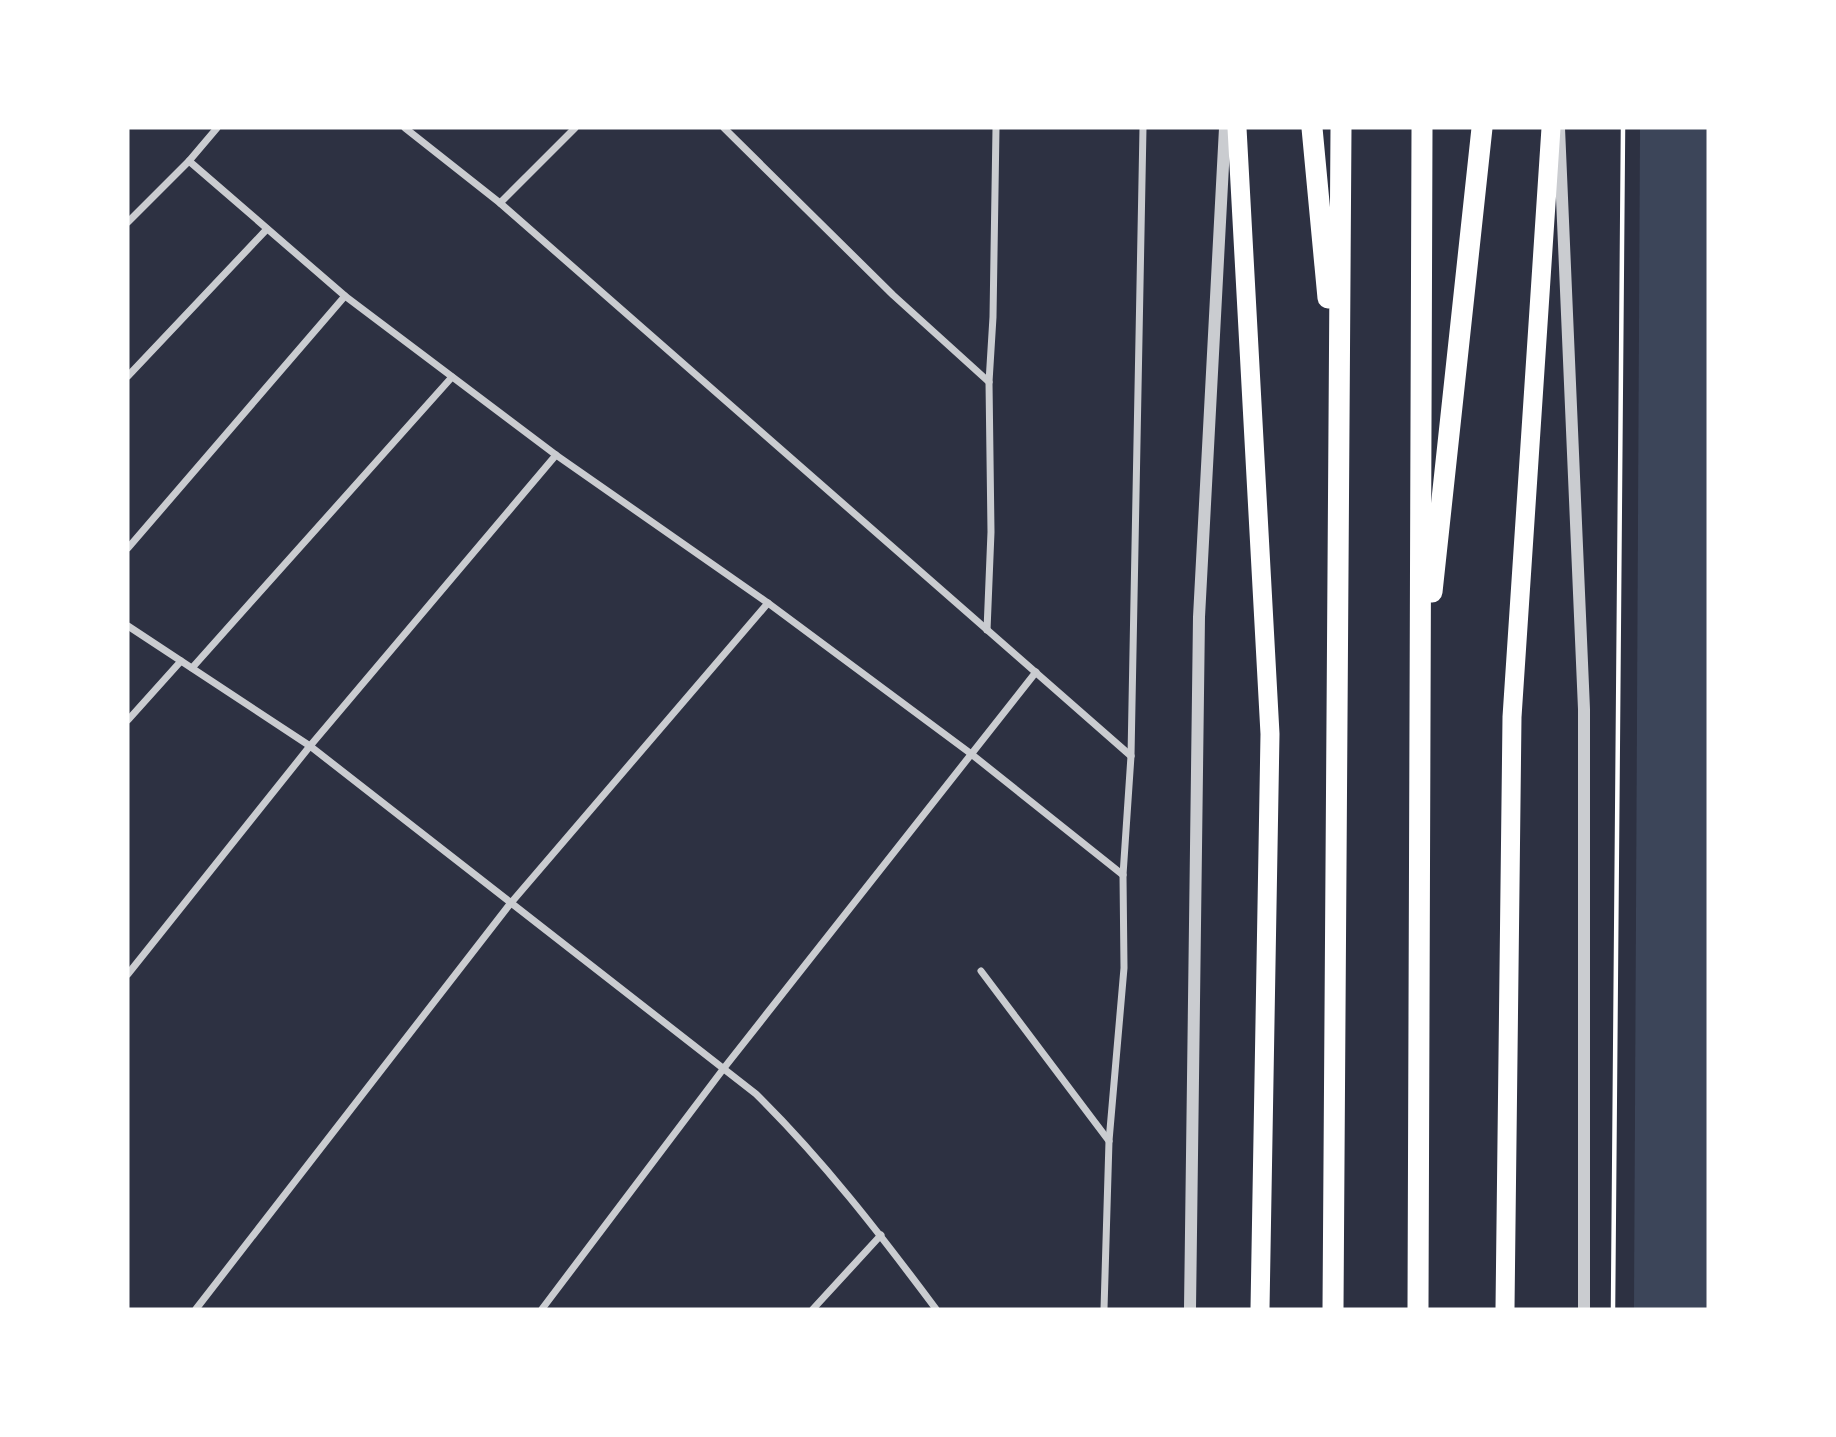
<svg xmlns="http://www.w3.org/2000/svg" width="1836" height="1437" font-family="'Fira Sans',sans-serif">
  <rect width="100%" height="100%" fill="#2d3142"/>
  <polygon fill="#3c4559" points="1640,128 1708,128 1708,1309 1634,1309"/>
  <g fill="none" stroke-linecap="round" stroke-linejoin="round">
    <polyline stroke="#fff" stroke-width="4.5" points="1613,1309 1623,128"/>
    <g stroke="#caccd0" stroke-width="7">
      <polyline points="405,128 500,203 1131,756"/>
      <polyline points="724,128 893,295 989,382"/>
      <polyline points="189,161 345,296 556,455 768,603 970,753 1123,875"/>
      <polyline points="500,203 575,128"/>
      <polyline points="128,222 189,161 217,128"/>
      <polyline points="128,376 267,229"/>
      <polyline points="128,548 345,296"/>
      <path d="M128,626L310,746L756,1094C823,1160 880,1234 936,1309"/>
      <polyline points="987,630 991,532 989,382 993,317 996,128"/>
      <polyline points="192,668 452,377"/>
      <polyline points="128,720 181,661"/>
      <polyline points="981,971 1109,1141"/>
      <polyline points="128,974 310,746 556,455"/>
      <polyline points="196,1309 510,904 768,603"/>
      <polyline points="542,1309 724,1068 1036,672"/>
      <polyline points="813,1309 881,1235"/>
      <polyline points="1104,1309 1109,1141 1124,968 1123,875 1131,756 1143,128"/>
    </g>
    <g stroke="#caccd0" stroke-width="12">
      <polyline points="1559,128 1584,709 1584,1309"/>
      <polyline points="1190,1309 1199,617 1225,128"/>
    </g>
    <g stroke="#fff" stroke-width="19">
      <polyline points="1237,128 1270,734 1260,1309"/>
      <polyline points="1505,1309 1512,717 1551,128"/>
    </g>
    <g stroke="#fff" stroke-width="21">
      <polyline points="1312,128 1328,298"/>
      <polyline points="1432,592 1482,128"/>
      <polyline points="1333,1309 1341,128"/>
      <polyline points="1418,1309 1422,128"/>
    </g>
  </g>
  <rect width="1836" height="1437" fill="none" stroke="#ffffff" stroke-width="259"/>
</svg>
